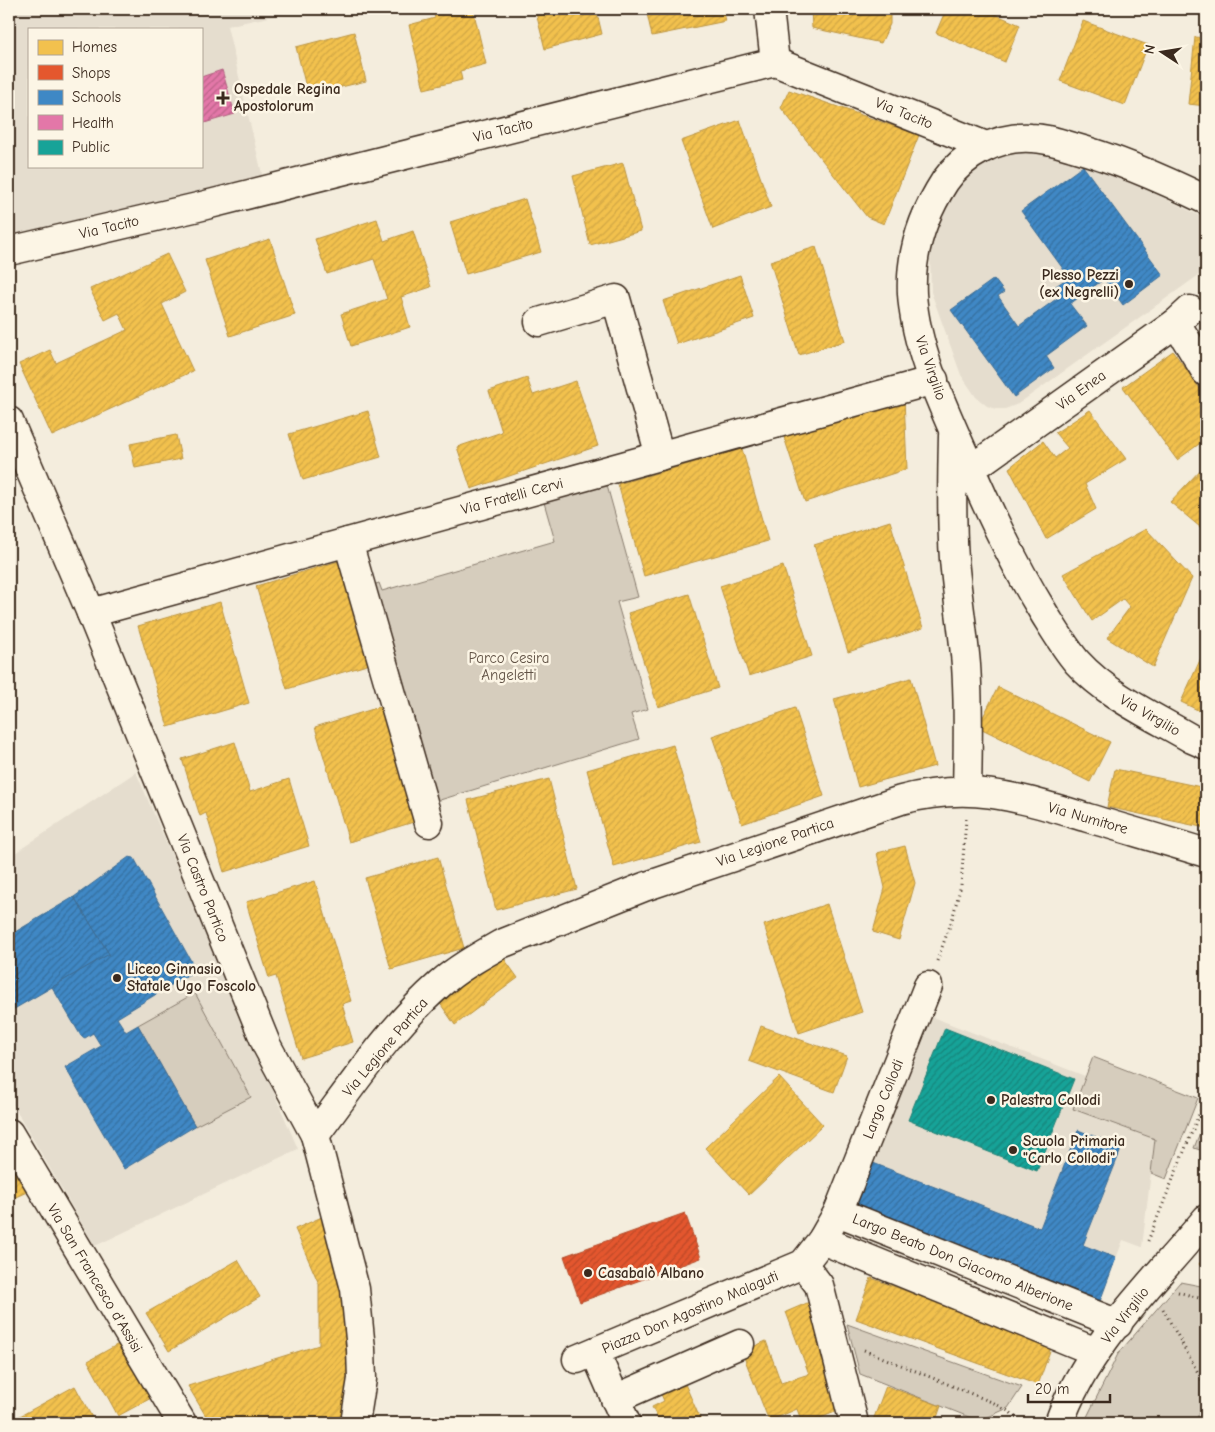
<svg xmlns="http://www.w3.org/2000/svg" width="1215" height="1432" font-family="'Comic Neue',sans-serif">
  <defs>
    <pattern id="grass-dots" width="8" height="8" patternUnits="userSpaceOnUse" patternTransform="scale(1.25)"><rect width="8" height="8" fill="#d6cdbd"/><path d="M2 2h.1M6 6h.1" fill="none" stroke="#b9b0a2" stroke-width="1.8" stroke-linecap="round"/></pattern>
    <pattern id="homes-hatch" width="6" height="6" patternUnits="userSpaceOnUse" patternTransform="scale(1.25)"><rect width="6" height="6" fill="#f2c14e"/><path d="M-1 1l2-2M0 6l6-6M5 7l2-2" fill="none" stroke="#d0a644"/></pattern>
    <pattern id="shops-hatch" width="6" height="6" patternUnits="userSpaceOnUse" patternTransform="scale(1.25)"><rect width="6" height="6" fill="#e4572e"/><path d="M-1 1l2-2M0 6l6-6M5 7l2-2" fill="none" stroke="#ba4827"/></pattern>
    <pattern id="schools-hatch" width="6" height="6" patternUnits="userSpaceOnUse" patternTransform="scale(1.25)"><rect width="6" height="6" fill="#3f88c5"/><path d="M-1 1l2-2M0 6l6-6M5 7l2-2" fill="none" stroke="#366f9f"/></pattern>
    <pattern id="health-hatch" width="6" height="6" patternUnits="userSpaceOnUse" patternTransform="scale(1.25)"><rect width="6" height="6" fill="#e377a8"/><path d="M-1 1l2-2M0 6l6-6M5 7l2-2" fill="none" stroke="#b96288"/></pattern>
    <pattern id="public-hatch" width="6" height="6" patternUnits="userSpaceOnUse" patternTransform="scale(1.25)"><rect width="6" height="6" fill="#17a398"/><path d="M-1 1l2-2M0 6l6-6M5 7l2-2" fill="none" stroke="#16857b"/></pattern>
  </defs>
  <rect width="100%" height="100%" fill="#f4eddd"/>
  <filter id="ink" filterUnits="userSpaceOnUse"><feTurbulence type="fractalNoise" baseFrequency=".02" numOctaves="2"/><feDisplacementMap in="SourceGraphic" scale="10" xChannelSelector="R" yChannelSelector="G"/><feConvolveMatrix kernelMatrix="1 2 1 2 8 2 1 2 1" color-interpolation-filters="sRGB"/></filter>
  <g filter="url(#ink)">
    <g fill="#e5ddce" fill-rule="evenodd">
      <path d="M9,9H305L227,26L263,178L9,242ZM29,29H201V166H29Z"/>
      <polygon points="1025,145 1112,172 1206,219 1206,270 1018,404 1005,409 996,409 987,406 976,397 961,375 931,292 930,252 936,224 958,173"/>
      <polygon points="136,772 298,1149 95,1246 9,1098 9,857"/>
      <polygon points="927,1015 1085,1076 1073,1109 1155,1139 1142,1247 1123,1240 1099,1304 850,1207"/>
    </g>
    <polygon fill="url(#grass-dots)" stroke="#887c6e" points="1206,1117 1206,1152 1194,1148"/>
    <g fill="#d6cdbd" stroke="#887c6e">
      <polygon points="606,482 638,597 617,602 648,709 631,714 639,739 427,804 366,587 379,583 382,591 555,541 543,499"/>
      <polygon points="195,993 251,1097 195,1126 138,1025"/>
      <polygon points="1093,1057 1198,1098 1166,1179 1151,1173 1155,1139 1073,1109"/>
      <polygon points="1180,1282 1206,1287 1206,1407 1200,1412 1194,1423 1084,1423 1118,1354"/>
      <polygon points="847,1324 1022,1387 1008,1408 979,1421 860,1374"/>
    </g>
    <g fill="url(#homes-hatch)" stroke="#bb9440">
      <polygon points="433,9 473,9 486,64 460,71 462,80 424,89 409,25 435,18"/>
      <polygon points="535,9 596,9 602,34 545,49"/>
      <polygon points="646,9 723,9 726,21 652,36"/>
      <polygon points="811,9 890,9 890,24 881,43 812,28"/>
      <polygon points="946,9 983,9 1020,25 1005,62 936,33"/>
      <polygon points="1083,21 1148,45 1125,105 1060,81"/>
      <polygon points="354,32 366,81 308,95 296,47"/>
      <polygon points="1195,37 1206,38 1206,106 1188,104"/>
      <polygon points="789,90 919,135 884,224 867,217 781,108"/>
      <polygon points="740,120 771,207 713,229 681,141"/>
      <polygon points="623,163 641,231 590,245 573,176"/>
      <polygon points="525,199 541,252 466,274 450,222"/>
      <polygon points="377,219 384,241 413,231 431,287 401,297 410,327 351,346 341,314 387,299 374,259 327,274 315,239"/>
      <polygon points="270,239 295,315 230,336 205,260"/>
      <polygon points="816,247 845,341 799,355 770,261"/>
      <polygon points="167,254 185,292 162,304 193,371 52,436 19,364 50,350 56,363 127,330 119,313 105,320 90,289"/>
      <polygon points="740,275 754,318 677,344 663,301"/>
      <polygon points="1173,351 1206,397 1206,439 1177,460 1123,387"/>
      <polygon points="527,378 533,395 576,381 598,446 471,489 457,447 502,432 489,391"/>
      <polygon points="904,398 907,469 805,502 784,437"/>
      <polygon points="1090,410 1126,459 1085,484 1096,509 1046,539 1009,468 1043,441 1055,458 1068,448 1055,433"/>
      <polygon points="368,411 381,457 303,480 289,434"/>
      <polygon points="176,435 181,459 135,468 130,444"/>
      <polygon points="742,449 768,541 644,576 618,484"/>
      <polygon points="1206,464 1206,532 1170,502"/>
      <polygon points="890,521 923,628 848,652 814,545"/>
      <polygon points="1146,529 1192,578 1153,667 1107,638 1130,607 1123,599 1092,621 1063,574"/>
      <polygon points="349,558 380,661 287,689 256,586"/>
      <polygon points="783,566 812,656 749,676 720,586"/>
      <polygon points="689,594 718,688 658,707 628,613"/>
      <polygon points="220,602 249,703 168,727 138,626"/>
      <polygon points="1206,647 1206,714 1181,702"/>
      <polygon points="911,678 935,766 858,787 834,699"/>
      <polygon points="998,687 1110,742 1090,782 978,727"/>
      <polygon points="386,705 420,820 349,842 315,727"/>
      <polygon points="795,708 824,796 742,824 712,736"/>
      <polygon points="235,742 250,792 289,779 309,846 224,872 206,813 200,816 182,759"/>
      <polygon points="673,745 701,842 614,867 587,770"/>
      <polygon points="1115,769 1206,788 1206,828 1107,807"/>
      <polygon points="549,779 577,889 496,910 468,800"/>
      <polygon points="905,846 915,883 899,940 873,932 885,888 877,853"/>
      <polygon points="438,857 464,948 391,969 365,878"/>
      <polygon points="315,881 351,1001 342,1004 353,1042 301,1058 276,976 269,978 246,902"/>
      <polygon points="827,904 862,1012 799,1033 764,925"/>
      <polygon points="500,953 518,978 455,1025 437,999"/>
      <polygon points="761,1026 847,1056 834,1092 749,1061"/>
      <polygon points="779,1077 823,1125 749,1195 705,1148"/>
      <polygon points="9,1148 29,1191 9,1200"/>
      <polygon points="324,1216 347,1278 354,1388 347,1423 210,1423 188,1386 319,1345 319,1284 295,1229"/>
      <polygon points="1206,1256 1206,1271 1199,1264"/>
      <polygon points="238,1260 260,1297 169,1351 146,1313"/>
      <polygon points="871,1278 1052,1345 1038,1385 856,1319"/>
      <polygon points="814,1300 840,1410 808,1423 802,1423 797,1409 769,1421 742,1352 766,1341 781,1383 809,1374 786,1312"/>
      <polygon points="122,1342 153,1397 118,1416 88,1361"/>
      <polygon points="685,1384 702,1423 660,1423 652,1407 664,1401 661,1394"/>
      <polygon points="75,1386 95,1423 9,1423 9,1422"/>
      <polygon points="886,1386 941,1406 935,1423 872,1423"/>
    </g>
    <polygon fill="url(#shops-hatch)" stroke="#b14a29" points="685,1213 701,1258 580,1302 564,1256"/>
    <g fill="url(#schools-hatch)" stroke="#3e6c93">
      <polygon points="1083,166 1163,275 1123,305 1104,279 1070,304 1087,326 1046,356 1054,368 1014,397 951,310 994,279 1004,292 998,296 1019,326 1059,297 1053,288 1069,277 1021,211"/>
      <polygon points="129,857 134,858 196,970 117,1018 126,1032 138,1025 195,1126 124,1169 65,1067 101,1046 93,1033 85,1038 81,1036 52,987 109,954 74,897"/>
      <polygon points="74,897 109,954 9,1012 9,933 10,935"/>
      <polygon points="1078,1130 1122,1147 1083,1245 1116,1258 1099,1304 850,1207 868,1161 1040,1228"/>
    </g>
    <polygon fill="url(#health-hatch)" stroke="#b1607f" points="222,70 235,114 201,124 201,77"/>
    <polygon fill="url(#public-hatch)" stroke="#227f73" points="945,1028 1074,1079 1037,1171 908,1120"/>
    <g fill="none" stroke-linecap="round" stroke-linejoin="round">
      <g stroke="#3b2a1e" stroke-width="31">
        <g id="minor">
          <polyline points="769,9 775,62"/>
          <path d="M1206,200C1163,179 1120,160 1073,147C1060,143 1046,138 1031,138C998,136 964,154 945,181C923,215 910,253 912,294C916,354 947,415 971,470C993,520 1016,568 1045,615C1055,631 1065,648 1077,662C1109,697 1153,716 1192,739L1206,745"/>
          <polyline points="9,251 198,207 775,62 986,146"/>
          <polyline points="539,322 616,299 660,456"/>
          <polyline points="1176,323 1206,372"/>
          <polyline points="9,421 91,613 267,1046 315,1135 355,1289 361,1349 362,1379 355,1423"/>
          <path d="M953,436C952,477 951,518 954,559C957,594 963,629 966,665C969,707 968,749 967,791"/>
          <polyline points="971,469 1176,323 1190,310"/>
          <polyline points="348,542 429,823"/>
          <polyline points="91,613 934,380"/>
          <polyline points="9,1133 182,1423"/>
          <path d="M315,1135C354,1083 391,1027 440,984C458,968 480,956 501,944L644,887L901,800C973,781 1020,798 1088,818C1128,830 1167,841 1206,853"/>
          <polyline points="838,1212 1118,1324"/>
          <polyline points="822,1240 1096,1352"/>
          <polyline points="803,1264 819,1285 854,1423"/>
          <polyline points="595,1352 626,1423"/>
          <polyline points="577,1359 803,1264 822,1240 838,1212 928,986"/>
          <polyline points="615,1399 740,1344"/>
          <path d="M1059,1423C1087,1344 1154,1282 1206,1219"/>
        </g>
      </g>
      <g stroke="#3b2a1e" stroke-width="3" stroke-dasharray="1 4" stroke-linecap="butt">
        <polyline points="937,961 952,920 961,885 966,819"/>
        <polyline points="1148,1241 1206,1097"/>
        <polyline points="1178,1292 1206,1300"/>
        <polyline points="1163,1309 1206,1387"/>
        <polyline points="864,1350 994,1403 1010,1412 1021,1423"/>
      </g>
      <use href="#minor" stroke="#fcf5e5" stroke-width="28"/>
    </g>
  </g>
  <g fill="#3b2a1e" stroke="#fcf5e5" stroke-width="2">
    <path d="M220.5 90.5h5v5h5v5h-5v5h-5v-5h-5v-5h5z"/>
    <circle cx="1129" cy="284" r="5"/>
    <circle cx="117" cy="978" r="5"/>
    <circle cx="991" cy="1100" r="5"/>
    <circle cx="1013" cy="1150" r="5"/>
    <circle cx="588" cy="1273" r="5"/>
  </g>
  <g text-anchor="middle" stroke-width="5" stroke-linejoin="round" paint-order="stroke">
    <g font-size="15" font-weight="bold" fill="#3b2a1e" stroke="#fcf5e5" text-anchor="start">
      <text x="234" y="94">Ospedale Regina<tspan x="234" dy="17">Apostolorum</tspan></text>
      <text x="1119" y="280" text-anchor="end">Plesso Pezzi<tspan x="1119" dy="17">(ex Negrelli)</tspan></text>
      <text x="127" y="974">Liceo Ginnasio<tspan x="127" dy="17">Statale Ugo Foscolo</tspan></text>
      <text x="1001" y="1105">Palestra Collodi</text>
      <text x="1023" y="1146">Scuola Primaria<tspan x="1023" dy="17">"Carlo Collodi"</tspan></text>
      <text x="598" y="1278">Casabalò Albano</text>
    </g>
    <g font-size="15" fill="#3b2a1e" stroke="#fcf5e5">
      <text transform="translate(904 113) rotate(22)" y="5">Via Tacito</text>
      <text transform="translate(503 130) rotate(-14)" y="5">Via Tacito</text>
      <text transform="translate(109 227) rotate(-13)" y="5">Via Tacito</text>
      <text transform="translate(931 368) rotate(71)" y="5">Via Virgilio</text>
      <text transform="translate(1081 390) rotate(-36)" y="5">Via Enea</text>
      <text transform="translate(512 496) rotate(-15)" y="5">Via Fratelli Cervi</text>
      <text transform="translate(1150 715) rotate(30)" y="5">Via Virgilio</text>
      <text transform="translate(1088 818) rotate(16)" y="5">Via Numitore</text>
      <text transform="translate(775 842) rotate(-19)" y="5">Via Legione Partica</text>
      <text transform="translate(203 888) rotate(68)" y="5">Via Castro Partico</text>
      <text transform="translate(385 1047) rotate(-50)" y="5">Via Legione Partica</text>
      <text transform="translate(883 1099) rotate(-68)" y="5">Largo Collodi</text>
      <text transform="translate(963 1262) rotate(22)" y="5">Largo Beato Don Giacomo Alberione</text>
      <text transform="translate(95 1278) rotate(59)" y="5">Via San Francesco d'Assisi</text>
      <text transform="translate(690 1312) rotate(-23)" y="5">Piazza Don Agostino Malaguti</text>
      <text transform="translate(1125 1315) rotate(-52)" y="5">Via Virgilio</text>
    </g>
    <g font-size="15" fill="#625346" stroke="#fcf5e5">
      <text x="509" y="663">Parco Cesira<tspan x="509" dy="17">Angeletti</tspan></text>
    </g>
  </g>
  <rect width="1215" height="1432" fill="none" stroke="#fcf5e5" stroke-width="30"/>
  <rect x="15" y="15" width="1185" height="1402" fill="none" stroke="#3b2a1e" stroke-width="2" filter="url(#ink)"/>
  <rect x="28" y="28" width="175" height="140" fill="#fcf5e5" stroke="#afa495"/>
  <rect x="38" y="40" width="25" height="15" fill="#f2c14e" stroke="#afa495"/>
  <text x="72" y="52" font-size="15" fill="#3b2a1e">Homes</text>
  <rect x="38" y="65" width="25" height="15" fill="#e4572e" stroke="#afa495"/>
  <text x="72" y="78" font-size="15" fill="#3b2a1e">Shops</text>
  <rect x="38" y="90" width="25" height="15" fill="#3f88c5" stroke="#afa495"/>
  <text x="72" y="102" font-size="15" fill="#3b2a1e">Schools</text>
  <rect x="38" y="115" width="25" height="15" fill="#e377a8" stroke="#afa495"/>
  <text x="72" y="128" font-size="15" fill="#3b2a1e">Health</text>
  <rect x="38" y="140" width="25" height="15" fill="#17a398" stroke="#afa495"/>
  <text x="72" y="152" font-size="15" fill="#3b2a1e">Public</text>
  <g transform="translate(1162 52) rotate(282)" stroke="#fcf5e5" stroke-width="4" paint-order="stroke">
  <path d="M0-4L9 19L0 12L-9 19Z" fill="#3b2a1e"/>
  <text y="-8" font-size="14" font-weight="bold" text-anchor="middle" fill="#3b2a1e">N</text>
  </g>
  <path d="M1028 1394v8h82v-8" fill="none" stroke="#3b2a1e" stroke-width="2.5"/>
  <text x="1035" y="1394" font-size="15" fill="#3b2a1e" stroke="#fcf5e5" stroke-width="4" paint-order="stroke">20 m</text>
</svg>
